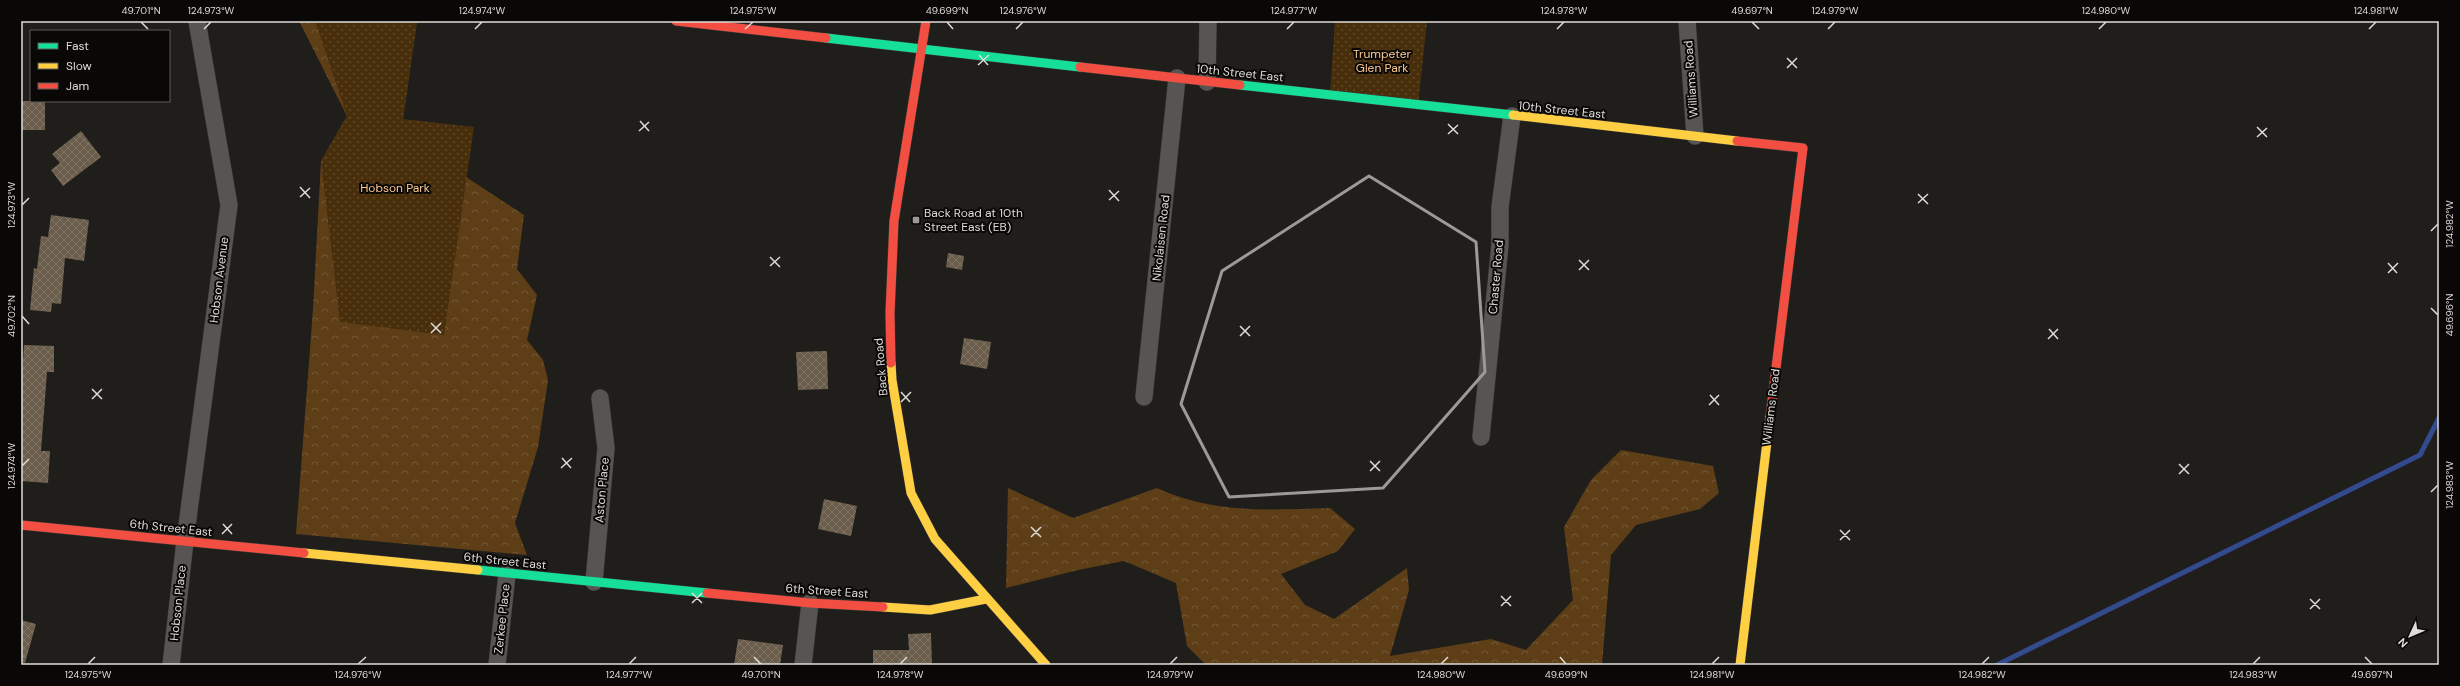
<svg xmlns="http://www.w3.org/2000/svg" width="2460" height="686" font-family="'DM Sans',sans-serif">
  <defs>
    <pattern id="forest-crowns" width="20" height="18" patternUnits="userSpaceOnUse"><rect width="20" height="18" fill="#5d3e17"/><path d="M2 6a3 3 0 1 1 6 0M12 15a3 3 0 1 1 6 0" fill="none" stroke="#745938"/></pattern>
    <pattern id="park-dots" width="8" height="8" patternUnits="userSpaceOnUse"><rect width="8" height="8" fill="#482e0a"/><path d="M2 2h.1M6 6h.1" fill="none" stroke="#624c2d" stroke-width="1.8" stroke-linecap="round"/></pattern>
    <pattern id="building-cross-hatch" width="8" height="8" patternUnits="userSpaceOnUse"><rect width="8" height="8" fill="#6b5d4b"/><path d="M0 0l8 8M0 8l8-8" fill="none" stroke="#807464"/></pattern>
  </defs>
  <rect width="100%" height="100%" fill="#201e1b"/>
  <g fill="url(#forest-crowns)">
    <polygon points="299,21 417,21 403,119 466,177 524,215 517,269 537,295 527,340 543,360 548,380 538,447 515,523 527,555 296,534 313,309 321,161 347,116"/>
    <path d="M1621,450L1713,466L1719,493L1700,509L1636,525L1611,555L1602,665H1206L1187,646L1176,583L1124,561L1078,570L1006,588L1008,488L1073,518L1157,488C1214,514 1268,510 1330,508L1355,529L1338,551L1281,574L1305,605L1334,619L1407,568L1409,590L1390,656L1491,639L1526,650L1573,600L1564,527L1591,480Z"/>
  </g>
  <g fill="url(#park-dots)">
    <polygon points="315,21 417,21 403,119 474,127 444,335 340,322 321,161 347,116"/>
    <polygon points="1335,21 1427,21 1418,106 1330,95"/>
  </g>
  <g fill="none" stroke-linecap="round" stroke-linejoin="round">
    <polyline stroke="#334a8f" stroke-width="5" points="1997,665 2420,455 2439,418"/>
  </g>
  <g fill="url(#building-cross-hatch)">
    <rect x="21" y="101" width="24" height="29"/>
    <polygon points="81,131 101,157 63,186 51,170 60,163 52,154"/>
    <polygon points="51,215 89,220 84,261 65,258 61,304 52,303 51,312 30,310 34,268 37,269 41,236 48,237"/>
    <polygon points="948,253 964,256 962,270 946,267"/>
    <polygon points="964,338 991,342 987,369 960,364"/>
    <polygon points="24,345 54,346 54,372 47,372 41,451 50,451 48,483 21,481 21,393"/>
    <polygon points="827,351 828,389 798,390 796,352"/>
    <polygon points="824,499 857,506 851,536 818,529"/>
    <polygon points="21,620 36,624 25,663 21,662"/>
    <polygon points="931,633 932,665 873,665 873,650 909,650 908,634"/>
    <polygon points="738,639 783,645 780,665 734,665"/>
  </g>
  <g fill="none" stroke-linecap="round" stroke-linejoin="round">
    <g stroke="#3c3a38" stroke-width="18">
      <g id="street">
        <polyline points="1687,21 1695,136"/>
        <polyline points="1207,82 1208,21"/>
        <polyline points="1144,397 1177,78"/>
        <polyline points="1481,437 1500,245 1500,207 1512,116"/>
        <polyline points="594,582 606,448 600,398"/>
        <polyline points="171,665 185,541 229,205 197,21"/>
        <polyline points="497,665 507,574"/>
        <polyline points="803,665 810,603"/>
      </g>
    </g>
    <g stroke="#3c3a38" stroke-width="10">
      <g id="fast">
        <polyline points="826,38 1080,67"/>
        <polyline points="1240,85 1513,115"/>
        <polyline points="478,570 707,593"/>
      </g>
    </g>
    <g stroke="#3c3a38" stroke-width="10">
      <g id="slow">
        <polyline points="1513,115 1737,141"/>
        <polyline points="891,363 892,380 911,493 935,539 1046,665"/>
        <polyline points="304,553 478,570"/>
        <polyline points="883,607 930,610 986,599"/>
        <polyline points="1740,665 1770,417"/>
      </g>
    </g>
    <g stroke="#3c3a38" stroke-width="10">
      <g id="jam">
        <polyline points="676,21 826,38"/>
        <polyline points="1080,67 1240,85"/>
        <polyline points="1737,141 1803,148 1770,417"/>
        <polyline points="891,363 890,313 894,221 926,21"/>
        <polyline points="21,525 304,553"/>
        <polyline points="707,593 810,603 883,607"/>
      </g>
    </g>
    <use href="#street" stroke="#565553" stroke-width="17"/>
    <use href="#fast" stroke="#16e098" stroke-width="9"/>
    <use href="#slow" stroke="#ffcf43" stroke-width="9"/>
    <use href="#jam" stroke="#f24e42" stroke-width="9"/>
  </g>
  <path fill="none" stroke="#9c9a96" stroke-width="3" stroke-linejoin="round" d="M1369,176L1476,242L1485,372L1383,488L1229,497L1181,404L1222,271Z"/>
  <path fill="none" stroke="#dedcd9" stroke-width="1.5" d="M141,22L148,29M947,22L953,29M1752,22L1759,29M204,29L211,22M475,29L482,22M745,29L753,22M1016,29L1023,22M1287,29L1294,22M1557,29L1564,22M1828,29L1835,22M2099,29L2106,22M2369,29L2376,22M979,55L988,65M1787,58L1797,68M978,65L989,55M1787,68L1797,58M640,121L649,131M1448,124L1458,134M2257,127L2267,137M639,131L649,122M1448,134L1458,125M2257,137L2267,128M300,187L310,198M1109,190L1119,201M1918,194L1928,204M300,197L310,188M1109,200L1119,191M1918,203L1928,194M22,205L29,198M2431,231L2438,224M770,257L780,267M1579,260L1589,270M2388,263L2397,273M770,266L780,257M1579,270L1589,260M2388,273L2398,263M2431,308L2438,315M22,316L29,324M431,323L441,333M1240,326L1250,336M2049,329L2058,339M431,333L441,323M1240,336L1250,326M2048,339L2058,329M92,389L102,399M901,392L910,402M1710,395L1719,405M92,399L102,389M901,402L911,392M1709,405L1719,395M562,458L571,468M1370,461L1380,471M2179,464L2189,474M22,466L29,459M561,468L572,458M1370,471L1380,461M2179,474L2189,464M2431,492L2438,485M223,524L232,534M1031,527L1041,537M1840,530L1850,540M222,534L232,524M1031,537L1041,527M1840,540L1850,530M692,593L702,603M1501,596L1511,606M2310,599L2320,609M692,603L702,593M1501,606L1511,596M2310,609L2320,599M754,657L761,664M1560,657L1566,664M2365,657L2372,664M88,664L95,657M358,664L366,657M629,664L636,657M900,664L907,657M1170,664L1177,657M1441,664L1448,657M1712,664L1719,657M1982,664L1989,657M2253,664L2260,657"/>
  <rect fill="#9c9a96" stroke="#0a0807" stroke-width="1.5" x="912" y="216" width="8" height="8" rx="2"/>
  <g text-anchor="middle" stroke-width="4" stroke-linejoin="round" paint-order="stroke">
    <g font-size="12" fill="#fdc98f" stroke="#0a0807">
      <text x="1382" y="58">Trumpeter<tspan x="1382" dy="14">Glen Park</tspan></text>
      <text x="395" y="192">Hobson Park</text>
    </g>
    <g font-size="12" fill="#dedcd9" stroke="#0a0807">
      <text transform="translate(1240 73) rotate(6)" y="4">10th Street East</text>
      <text transform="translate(1691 79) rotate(-94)" y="4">Williams Road</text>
      <text transform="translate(1562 110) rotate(6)" y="4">10th Street East</text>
      <text transform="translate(1161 238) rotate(-84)" y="4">Nikolaisen Road</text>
      <text transform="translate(1496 277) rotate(-85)" y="4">Chaster Road</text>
      <text transform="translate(219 280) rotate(-83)" y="4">Hobson Avenue</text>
      <text transform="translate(881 367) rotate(-95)" y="4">Back Road</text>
      <text transform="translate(1771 407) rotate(-83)" y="4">Williams Road</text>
      <text transform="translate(602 490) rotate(-85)" y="4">Aston Place</text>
      <text transform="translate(171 528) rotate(6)" y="4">6th Street East</text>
      <text transform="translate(505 561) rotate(6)" y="4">6th Street East</text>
      <text transform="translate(827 591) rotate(4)" y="4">6th Street East</text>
      <text transform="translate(178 603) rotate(-84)" y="4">Hobson Place</text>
      <text transform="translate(502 619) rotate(-84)" y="4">Zerkee Place</text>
    </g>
    <g font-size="12" fill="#dedcd9" stroke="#0a0807" text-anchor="start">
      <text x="924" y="217">Back Road at 10th<tspan x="924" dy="14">Street East (EB)</tspan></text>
    </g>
  </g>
  <rect width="2460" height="686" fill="none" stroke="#0a0807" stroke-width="44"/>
  <rect x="30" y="30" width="140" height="72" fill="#0a0807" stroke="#5f5d5b"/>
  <rect x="38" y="43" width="20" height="6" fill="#16e098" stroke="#5f5d5b"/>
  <text x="66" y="50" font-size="12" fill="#dedcd9">Fast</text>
  <rect x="38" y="63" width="20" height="6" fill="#ffcf43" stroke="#5f5d5b"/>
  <text x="66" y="70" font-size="12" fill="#dedcd9">Slow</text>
  <rect x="38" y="83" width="20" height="6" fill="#f24e42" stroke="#5f5d5b"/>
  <text x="66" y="90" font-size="12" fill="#dedcd9">Jam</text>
  <g transform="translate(2410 636) rotate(226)" stroke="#0a0807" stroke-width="3" paint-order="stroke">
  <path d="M0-3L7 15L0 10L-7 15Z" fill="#dedcd9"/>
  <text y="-6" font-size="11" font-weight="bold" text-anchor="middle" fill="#dedcd9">N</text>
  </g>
  <rect x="22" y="22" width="2416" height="642" fill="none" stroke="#dedcd9" stroke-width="1.5"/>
  <g font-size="10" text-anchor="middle" fill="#dedcd9">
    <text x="141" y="14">49.701°N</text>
    <text x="211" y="14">124.973°W</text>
    <text x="482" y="14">124.974°W</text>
    <text x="753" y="14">124.975°W</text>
    <text x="947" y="14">49.699°N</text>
    <text x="1023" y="14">124.976°W</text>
    <text x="1294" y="14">124.977°W</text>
    <text x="1564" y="14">124.978°W</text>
    <text x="1752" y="14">49.697°N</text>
    <text x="1835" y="14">124.979°W</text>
    <text x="2106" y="14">124.980°W</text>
    <text x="2376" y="14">124.981°W</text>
    <text transform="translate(11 205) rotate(-90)" y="4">124.973°W</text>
    <text transform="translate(2449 224) rotate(-90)" y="4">124.982°W</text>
    <text transform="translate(2449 315) rotate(-90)" y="4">49.696°N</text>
    <text transform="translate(11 316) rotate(-90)" y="4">49.702°N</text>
    <text transform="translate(11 466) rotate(-90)" y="4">124.974°W</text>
    <text transform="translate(2449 485) rotate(-90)" y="4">124.983°W</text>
    <text x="88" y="678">124.975°W</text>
    <text x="358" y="678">124.976°W</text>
    <text x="629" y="678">124.977°W</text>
    <text x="761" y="678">49.701°N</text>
    <text x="900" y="678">124.978°W</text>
    <text x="1170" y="678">124.979°W</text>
    <text x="1441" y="678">124.980°W</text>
    <text x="1566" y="678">49.699°N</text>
    <text x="1712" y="678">124.981°W</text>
    <text x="1982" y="678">124.982°W</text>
    <text x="2253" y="678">124.983°W</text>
    <text x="2372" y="678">49.697°N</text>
  </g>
</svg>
